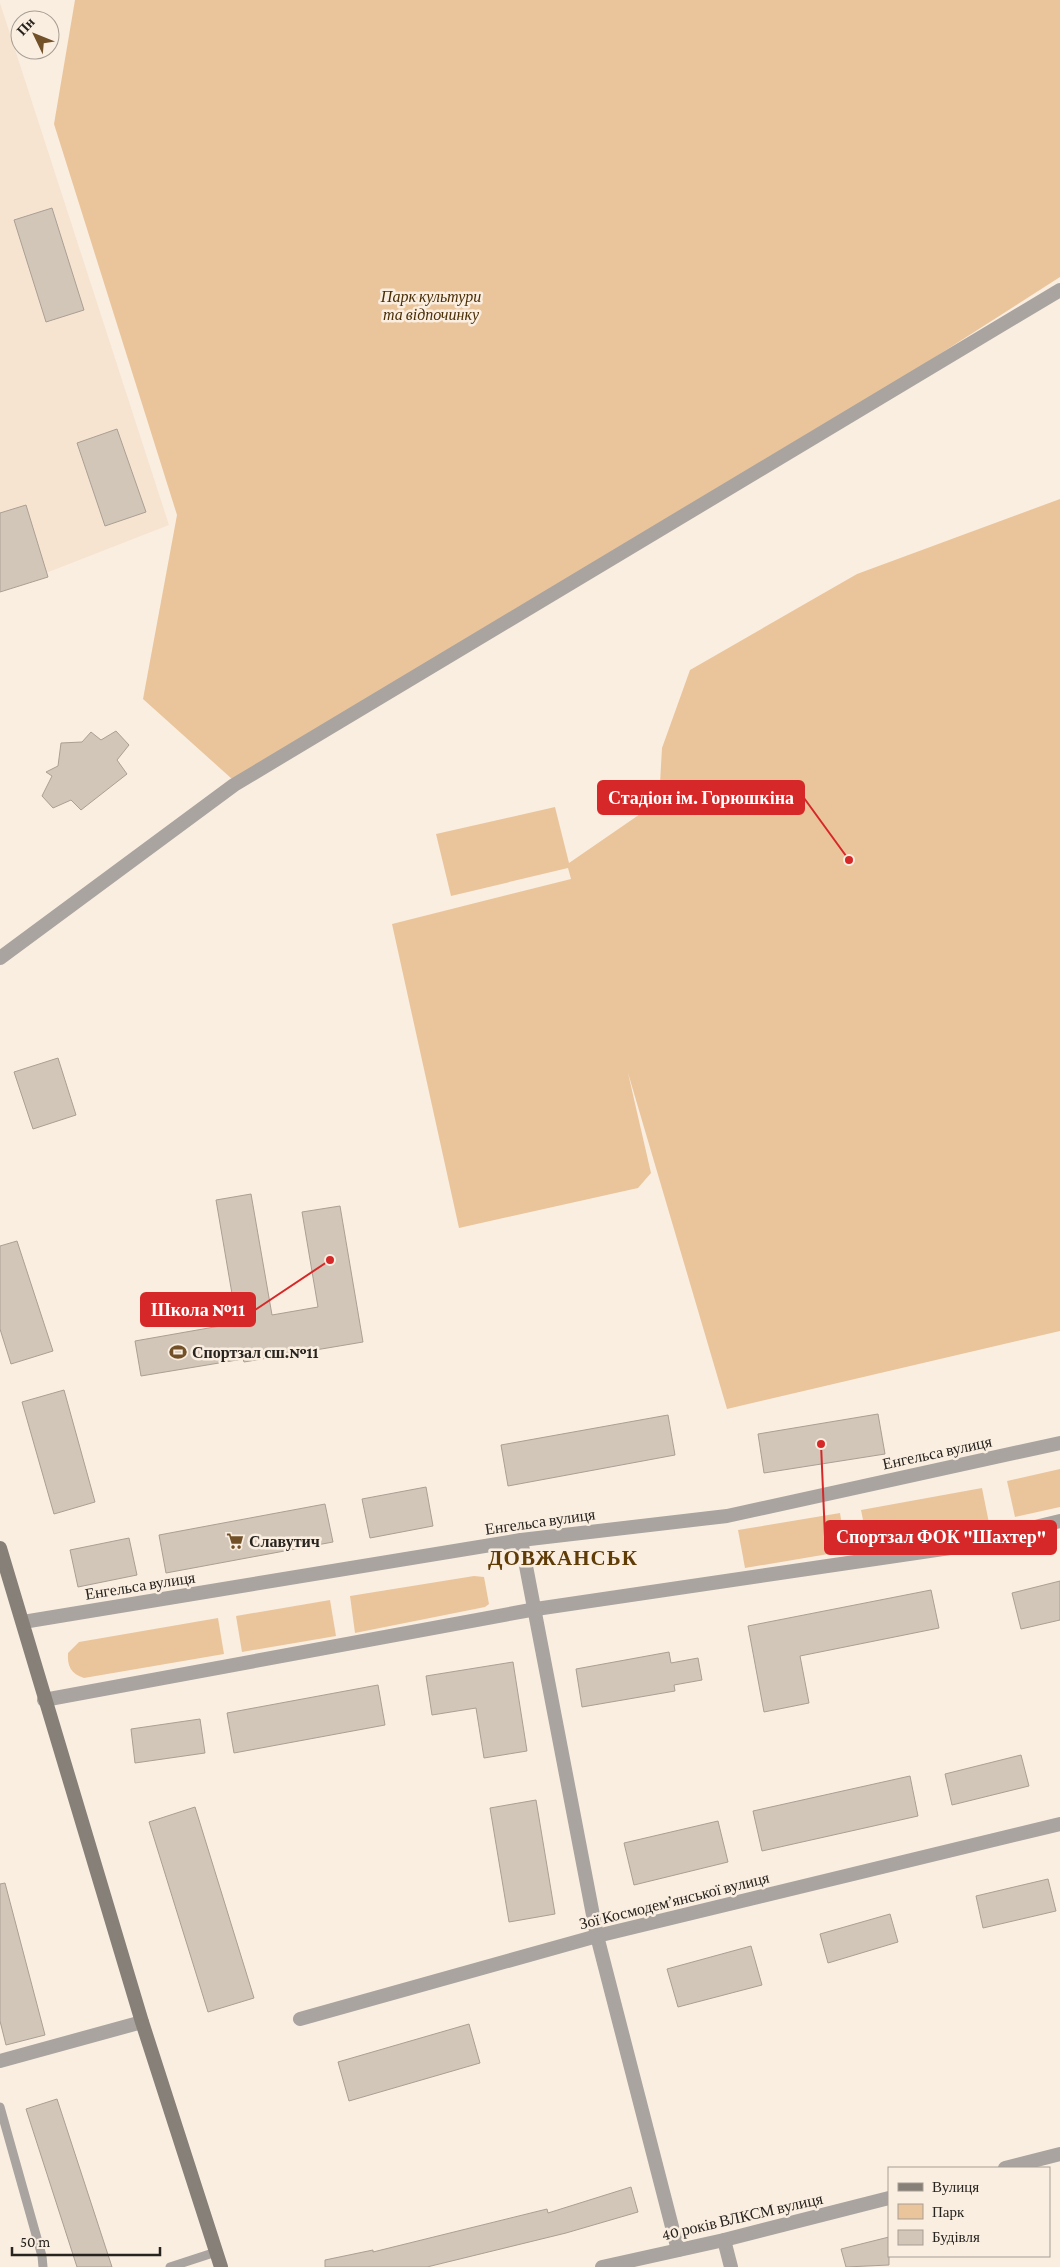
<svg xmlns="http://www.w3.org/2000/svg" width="1060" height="2267" font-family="'Crimson Pro',serif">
  <rect width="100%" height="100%" fill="#faeee1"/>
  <polygon fill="#f6e4d1" points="0,3 169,525 0,591"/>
  <g fill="#eac59c">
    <polygon points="75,0 1060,0 1060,277 843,416 232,779 143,699 177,515 54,124"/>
    <polygon points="1060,499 1060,1331 727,1409 628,1073 651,1173 638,1188 459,1228 392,924 571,879 568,868 451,896 436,834 555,807 569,863 659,801 662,748 690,670 857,574"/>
    <polygon points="1060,1469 1060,1507 1015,1517 1007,1481"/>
    <polygon points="982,1488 989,1523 868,1545 861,1510"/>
    <polygon points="840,1513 846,1551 745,1568 738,1530"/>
    <polygon points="474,1576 484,1577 489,1604 485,1607 355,1633 350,1596"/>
    <polygon points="330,1600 336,1636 242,1652 236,1616"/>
    <path d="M218,1618L224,1654L84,1678C71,1674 67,1666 68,1653L79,1642Z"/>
  </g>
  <g fill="#d2c6b9" stroke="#aa9f93">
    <polygon points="52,208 84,310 46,322 14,220"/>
    <polygon points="117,429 146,512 105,526 77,443"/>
    <polygon points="26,505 48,577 0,592 0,513"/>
    <polygon points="116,731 129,745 117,760 127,774 81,810 71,800 53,808 42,796 52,776 46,772 58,766 61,743 82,742 91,732 101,740"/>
    <polygon points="58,1058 76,1115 33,1129 14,1072"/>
    <polygon points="251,1194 272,1315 318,1307 302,1212 340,1206 363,1342 244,1362 243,1359 141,1376 135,1341 237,1323 216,1200"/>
    <polygon points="17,1241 53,1351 11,1364 0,1329 0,1246"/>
    <polygon points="64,1390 95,1502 54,1514 22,1402"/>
    <polygon points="878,1414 885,1454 764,1473 758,1434"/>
    <polygon points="668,1415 675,1455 508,1486 501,1445"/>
    <polygon points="426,1487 433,1526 370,1538 362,1499"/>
    <polygon points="325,1504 333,1542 166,1573 159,1535"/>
    <polygon points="129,1538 137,1575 78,1587 70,1550"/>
    <polygon points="1060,1581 1060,1620 1021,1629 1012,1593"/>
    <polygon points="931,1590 939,1628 800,1656 809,1703 764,1712 748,1626"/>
    <polygon points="669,1652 671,1663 698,1658 702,1680 674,1685 675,1691 582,1707 576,1669"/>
    <polygon points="513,1662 527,1751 484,1758 476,1708 432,1715 426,1676"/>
    <polygon points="378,1685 385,1725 234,1753 227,1713"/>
    <polygon points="200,1719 205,1753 135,1763 131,1729"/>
    <polygon points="1021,1755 1029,1786 952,1805 945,1774"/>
    <polygon points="910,1776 918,1816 762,1851 753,1811"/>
    <polygon points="536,1800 555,1914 509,1922 490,1808"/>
    <polygon points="195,1807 254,1998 208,2012 149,1822"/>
    <polygon points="718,1821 728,1862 634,1885 624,1843"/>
    <polygon points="1048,1879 1056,1911 983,1928 976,1896"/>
    <polygon points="5,1883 45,2035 6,2045 0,2021 0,1884"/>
    <polygon points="890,1914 898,1942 828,1963 820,1934"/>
    <polygon points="751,1946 762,1985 678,2007 667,1969"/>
    <polygon points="469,2024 480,2063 349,2101 338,2062"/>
    <polygon points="57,2099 112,2267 77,2267 26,2109"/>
    <polygon points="631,2187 638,2212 566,2233 427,2267 325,2267 325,2260 373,2250 373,2252 547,2209 548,2213"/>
    <polygon points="889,2237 889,2265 846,2267 841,2249"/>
  </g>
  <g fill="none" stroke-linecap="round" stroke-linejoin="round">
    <g stroke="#a9a49f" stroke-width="9">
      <polyline points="0,2107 42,2256 43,2267"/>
      <polyline points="170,2267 216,2252"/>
    </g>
    <g stroke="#a9a49f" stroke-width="14">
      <polyline points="0,958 234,785 1060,290"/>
      <polyline points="521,1540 597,1936 678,2250"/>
      <polyline points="300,2019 597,1936 1060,1824"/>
      <polyline points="0,2061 142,2022"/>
      <polyline points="1005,2168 1060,2154"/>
      <polyline points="724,2240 731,2267"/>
      <polyline points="602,2267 724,2240 889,2198"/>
    </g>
    <g stroke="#a9a49f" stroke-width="14">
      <polyline points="23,1622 521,1540 727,1516 1060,1443"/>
      <polyline points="44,1700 536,1609 950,1548 1060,1521"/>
    </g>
    <polyline stroke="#878078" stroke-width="14" points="0,1548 142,2022 221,2267"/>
  </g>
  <defs>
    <g id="stadium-bare" transform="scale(1.35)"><path d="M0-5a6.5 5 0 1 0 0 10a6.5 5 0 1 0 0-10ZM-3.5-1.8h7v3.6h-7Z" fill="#725128" stroke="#faeee1" stroke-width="2.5" paint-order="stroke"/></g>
    <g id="supermarket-bare" transform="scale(1.35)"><path d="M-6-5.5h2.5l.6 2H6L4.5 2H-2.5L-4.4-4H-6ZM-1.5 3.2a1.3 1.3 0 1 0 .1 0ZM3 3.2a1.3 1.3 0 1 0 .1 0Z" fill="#725128" stroke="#faeee1" stroke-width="2.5" paint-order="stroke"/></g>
  </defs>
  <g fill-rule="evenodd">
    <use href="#stadium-bare" x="178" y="1352"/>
    <use href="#supermarket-bare" x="235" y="1541"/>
  </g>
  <g text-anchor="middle" stroke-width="5" stroke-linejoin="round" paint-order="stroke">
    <g font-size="16" font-style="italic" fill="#4b2e05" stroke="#faeee1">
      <text x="431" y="302">Парк культури<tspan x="431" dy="18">та відпочинку</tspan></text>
    </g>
    <g font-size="16" font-weight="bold" fill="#27231e" stroke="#faeee1" text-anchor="start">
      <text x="192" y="1358">Спортзал сш.№11</text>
      <text x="249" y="1547">Славутич</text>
    </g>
    <g font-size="16" fill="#27231e" stroke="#faeee1">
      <text transform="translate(937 1452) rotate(-12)" y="6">Енгельса вулиця</text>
      <text transform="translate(540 1521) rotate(-8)" y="6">Енгельса вулиця</text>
      <text transform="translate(140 1585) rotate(-9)" y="6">Енгельса вулиця</text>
      <text transform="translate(674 1900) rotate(-14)" y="6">Зої Космодем’янської вулиця</text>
      <text transform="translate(742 2216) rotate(-13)" y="6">40 років ВЛКСМ вулиця</text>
    </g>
    <g font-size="21" font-weight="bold" letter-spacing="1" fill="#5f3b06" stroke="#faeee1">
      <text x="563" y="1565">ДОВЖАНСЬК</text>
    </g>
  </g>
  <path fill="none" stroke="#d62828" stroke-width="2" d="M849 860L804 798M330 1260L255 1310M821 1444L825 1537"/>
  <g fill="#d62828" stroke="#faeee1" stroke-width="2">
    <circle cx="849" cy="860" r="5"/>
    <circle cx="330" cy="1260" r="5"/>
    <circle cx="821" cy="1444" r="5"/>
  </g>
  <g fill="#d62828" stroke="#d62828" stroke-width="2">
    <rect x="598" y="781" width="206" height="33" rx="5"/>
    <rect x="141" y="1293" width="114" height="33" rx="5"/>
    <rect x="825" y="1521" width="231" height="33" rx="5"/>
  </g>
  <g font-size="18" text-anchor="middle" font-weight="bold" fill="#fff">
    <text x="701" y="804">Стадіон ім. Горюшкіна</text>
    <text x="198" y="1316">Школа №11</text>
    <text x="941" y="1543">Спортзал ФОК "Шахтер"</text>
  </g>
  <rect x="888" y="2167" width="162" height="90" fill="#faeee1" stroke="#a69d93"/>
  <rect x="898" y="2183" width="25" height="8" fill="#878078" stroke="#a69d93"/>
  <text x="932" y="2192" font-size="15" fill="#27231e">Вулиця</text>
  <rect x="898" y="2204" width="25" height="15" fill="#eac59c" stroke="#a69d93"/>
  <text x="932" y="2217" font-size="15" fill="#27231e">Парк</text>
  <rect x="898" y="2230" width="25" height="15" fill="#d2c6b9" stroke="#a69d93"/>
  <text x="932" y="2242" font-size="15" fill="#27231e">Будівля</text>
  <g transform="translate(35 35) rotate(313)"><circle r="24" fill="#faeee1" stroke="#a69d93"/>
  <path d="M0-4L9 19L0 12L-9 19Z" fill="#725128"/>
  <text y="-8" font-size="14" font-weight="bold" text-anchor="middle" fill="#27231e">Пн</text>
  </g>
  <path d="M12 2247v8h148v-8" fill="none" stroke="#27231e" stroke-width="2.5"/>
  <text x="20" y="2247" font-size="15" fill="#27231e" stroke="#faeee1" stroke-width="4" paint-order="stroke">50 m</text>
</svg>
